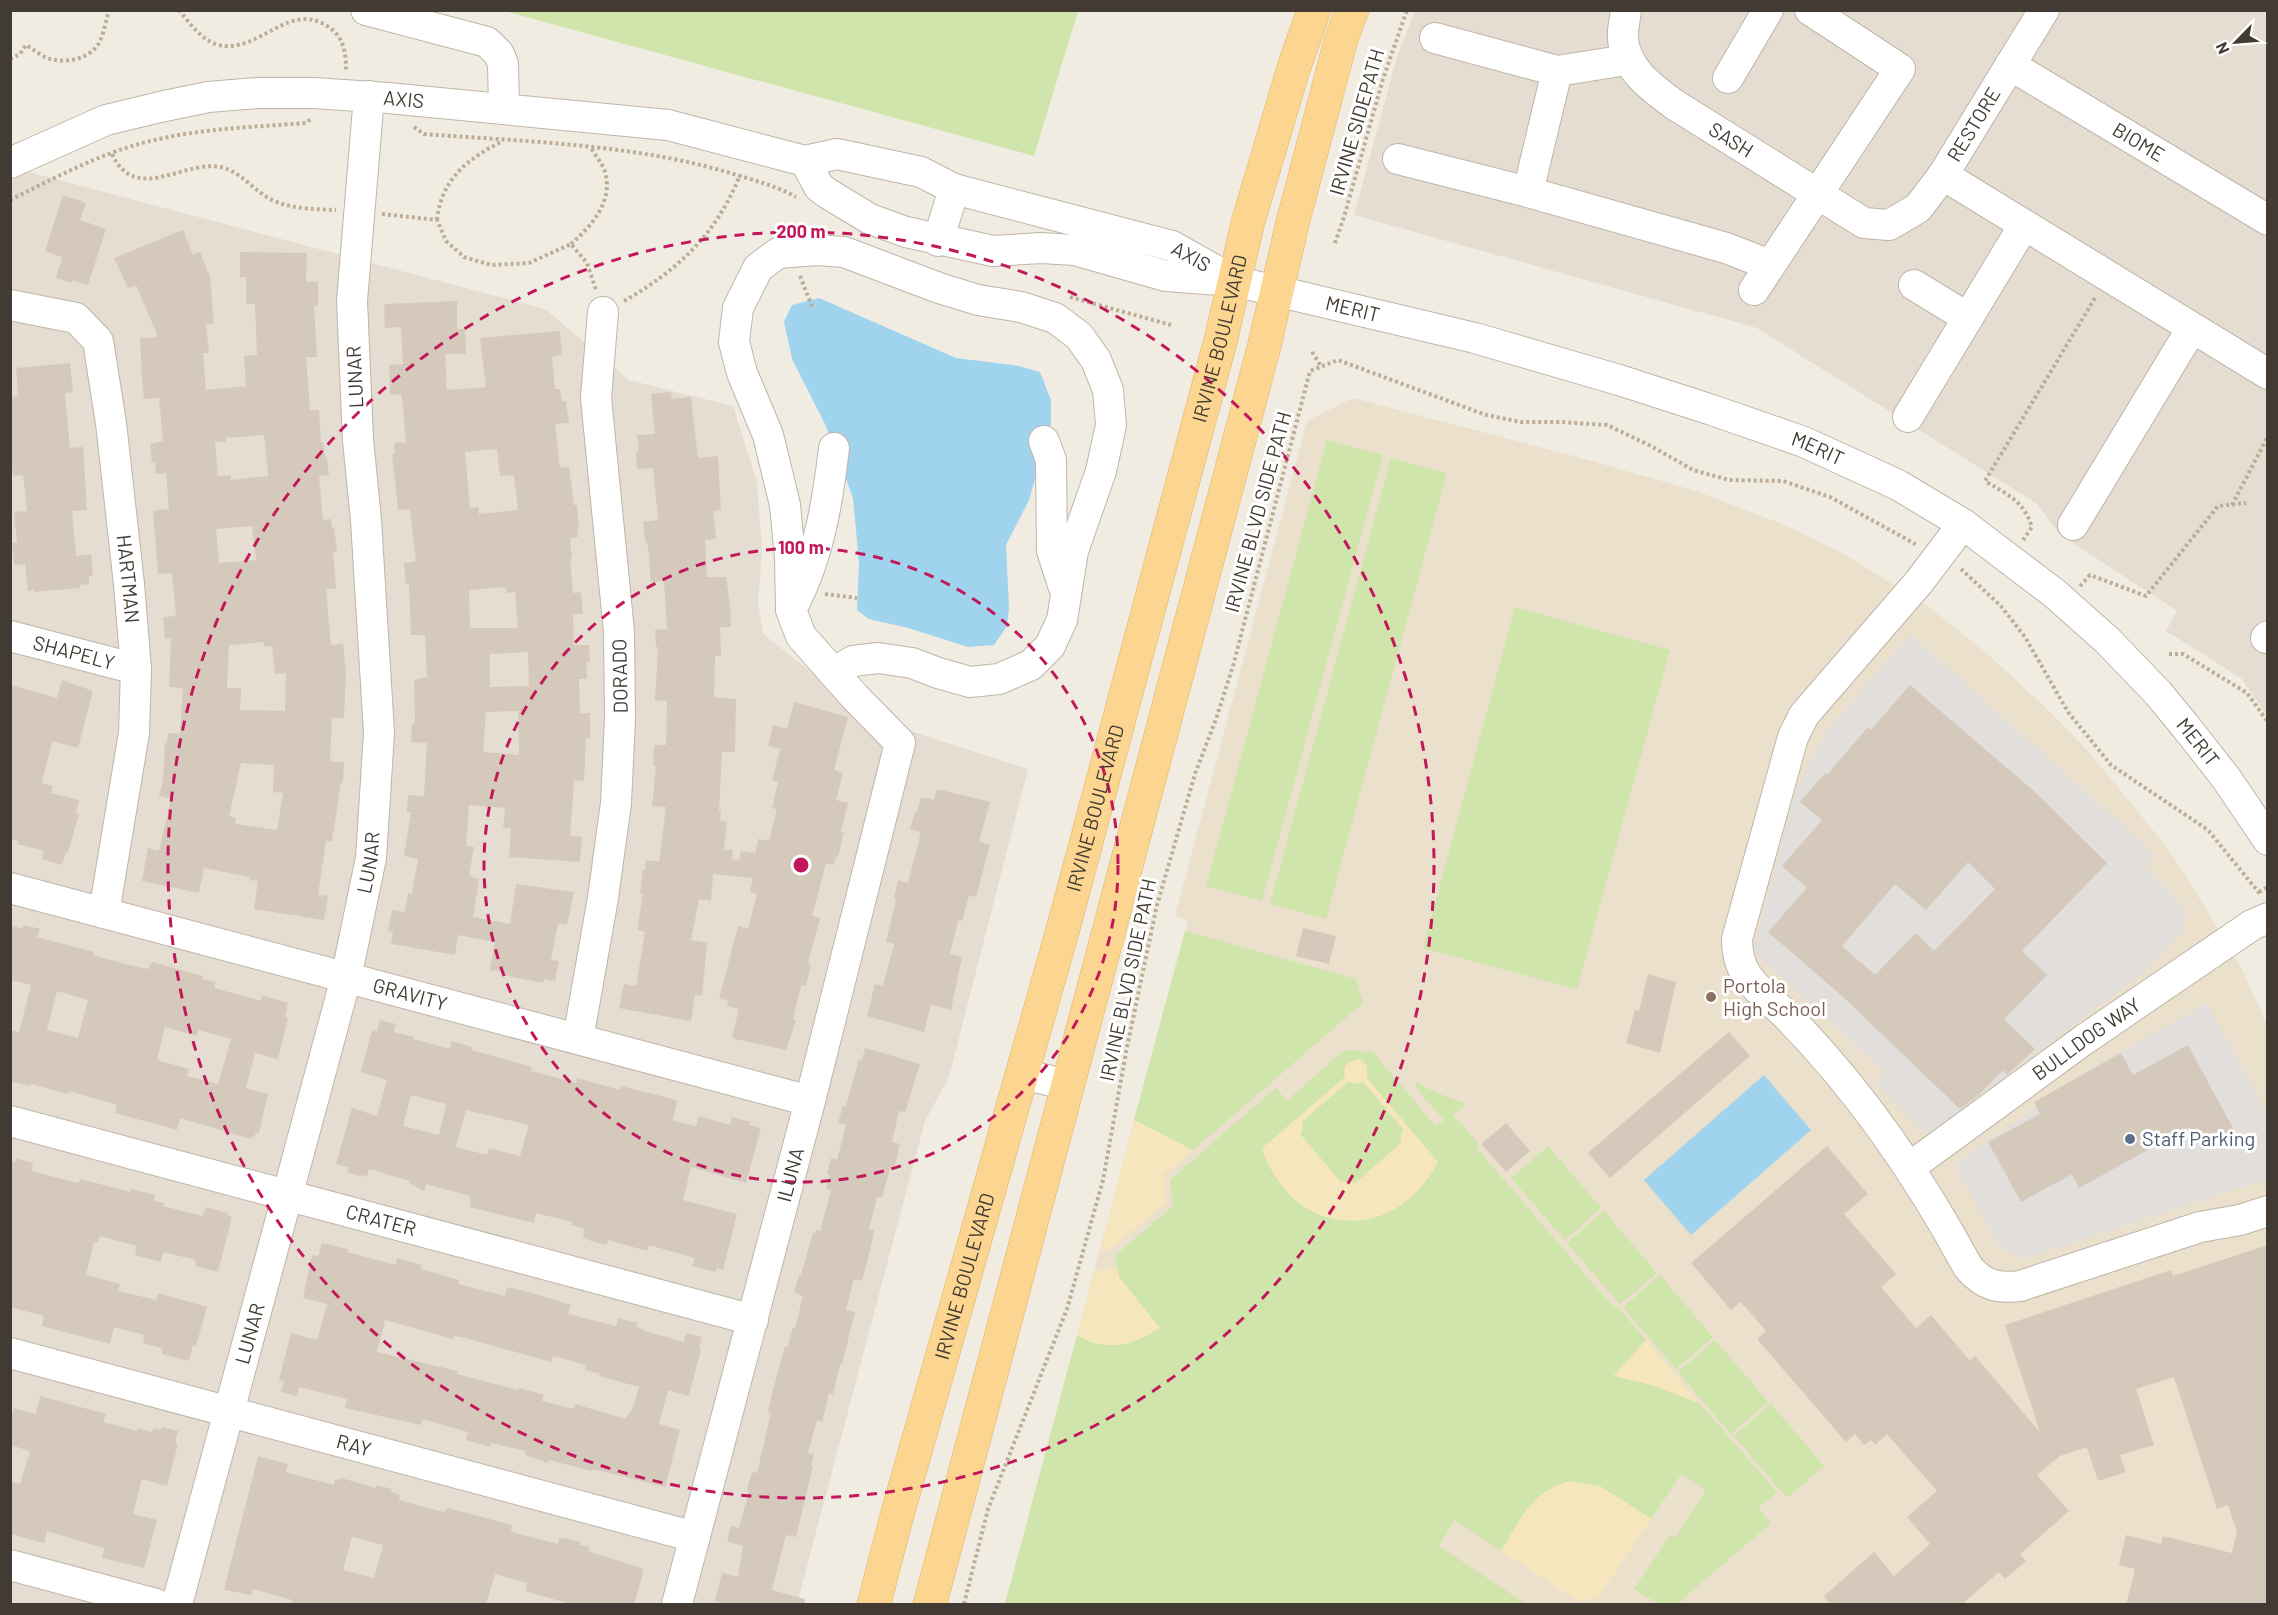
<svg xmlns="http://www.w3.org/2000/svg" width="2278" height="1615" font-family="Barlow,sans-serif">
  <rect width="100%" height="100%" fill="#f1ece2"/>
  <g fill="#e5ddd1">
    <polygon points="1415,11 2267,11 2267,715 2241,678 2166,631 2177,611 2059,534 2037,504 1757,328 1354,215 1397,57"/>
    <polygon points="10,167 545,309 629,380 733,406 757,482 762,551 758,603 763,634 870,718 1028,769 949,1077 925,1121 797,1604 11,1604"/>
  </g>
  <polygon fill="#eae0cc" points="1353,398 1574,456 1693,490 1780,523 1842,553 1922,602 1983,650 2043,705 2087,750 2157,835 2181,868 2241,967 2268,1027 2267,1604 1005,1604 1188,920 1175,916 1307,421"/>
  <g fill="#cfe5ab">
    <polygon points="504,11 1078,11 1034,156"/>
    <polygon points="1327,440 1383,455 1262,901 1206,886"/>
    <polygon points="1391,458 1447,473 1326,919 1270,904"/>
    <polygon points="1515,607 1670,650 1577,989 1423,948"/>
    <polygon points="1185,931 1356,979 1363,1003 1193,1150 1134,1120"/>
    <path d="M1344,1050L1373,1052L1436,1127L1444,1120L1414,1086L1418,1083L1435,1092L1466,1104L1453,1115L1479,1144L1476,1147L1613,1307L1616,1305L1646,1340L1614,1375L1655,1386L1699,1403L1777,1492L1758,1508L1771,1523L1677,1604H1659L1634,1589L1670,1535L1675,1538L1706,1491L1682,1473L1651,1519L1615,1495L1524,1514L1501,1551L1455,1520L1439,1546L1526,1604H1005L1077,1335C1085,1340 1091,1341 1100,1342C1127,1345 1137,1343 1159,1328L1119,1277L1115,1256L1173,1206L1170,1180L1276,1088L1287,1101Z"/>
    <polygon points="1548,1146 1601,1208 1565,1240 1511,1178"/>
    <polygon points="1604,1211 1657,1273 1620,1304 1567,1243"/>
    <polygon points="1660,1275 1713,1337 1676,1369 1623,1307"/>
    <polygon points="1715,1340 1768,1402 1731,1434 1678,1372"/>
    <polygon points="1771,1404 1824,1466 1787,1498 1734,1436"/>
  </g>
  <g fill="#f6e6bd" fill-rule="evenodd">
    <path d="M1357,1059L1361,1060L1367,1066V1078L1438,1162C1395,1246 1291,1239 1262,1148L1345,1077L1344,1071L1346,1064ZM1349,1081L1355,1084L1363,1082L1403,1129L1401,1135V1143L1355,1183L1349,1181L1341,1182L1301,1135L1303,1128L1302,1122Z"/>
    <polygon points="1134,1120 1193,1150 1163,1176 1165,1203 1109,1251 1101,1248"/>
    <path d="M1117,1268L1119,1277L1160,1328C1134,1345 1105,1353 1077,1335L1095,1271Z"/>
    <polygon points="1646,1340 1699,1403 1655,1386 1614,1376"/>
    <path d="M1569,1481L1600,1486L1651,1519L1598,1598L1579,1602L1501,1551C1521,1519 1530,1493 1569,1481Z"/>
  </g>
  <g fill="#e1dedb">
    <polygon points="1910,634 2156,855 2145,866 2181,904 2186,914 2182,932 2145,971 1927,1135 1876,1084 1885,1072 1753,951 1795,793 1825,733"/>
    <polygon points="2207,1004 2267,1112 2267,1179 2022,1259 2001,1249 1955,1165 2089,1069"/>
  </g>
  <g fill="#9fd3ee">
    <polygon points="819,298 956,358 1019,366 1040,372 1051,400 1051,423 1029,500 1006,545 1009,608 1007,626 994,645 968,647 908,628 869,619 857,610 859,563 853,498 826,426 792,359 784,322 792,305"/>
    <polygon points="1764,1075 1811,1130 1691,1235 1644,1180"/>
  </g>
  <g fill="#d5c9bb" fill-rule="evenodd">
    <polygon points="63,195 86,203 80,220 106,229 88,285 73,280 72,283 56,278 62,257 45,251"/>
    <path d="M183,230L193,255L200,252L210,277L214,324H206L209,353H203L206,390L246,386L244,356L257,355L255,304H246V277H240V252L307,253L306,282H318V306H314L317,357H306L310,410H319L321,442H323L325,457H327L329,475L319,476L323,520L331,519L332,528L334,527L337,552H333L336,589H326L331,645L343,644L346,671L344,718H332L330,761L344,762L343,783H341L332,841H326L318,895L328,896L324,920L254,909L258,881L250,880V877L204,868L199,893L142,881L148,848L159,851L171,799L159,796L163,780L165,743H167L168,733L180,734L183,688L169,687L171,638L165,639L163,617L176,616L172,573L158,574L153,511L169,509L166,473L156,474L155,462H152L150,444L163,441L159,398L144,399L142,379L140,338L158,337L136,285L128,288L114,258ZM264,435L268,476L231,480L230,475L218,476L215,442H226V438ZM252,526L256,560L219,563L216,529ZM264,642V647L272,646L275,674L286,673L285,711L240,710L241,688H227L229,645ZM241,763L274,765L273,792L283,793L277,830L235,824L236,818L229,816Z"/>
    <path d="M457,301V329H465L466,354H445L447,390L486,387L480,338L560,331L562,355L552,357L555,389H560L562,401H566L569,423L555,424L560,468L569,467L574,505H577L579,528H577L578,537L570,538L572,558H570L573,593L581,592L583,614H573L574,645H589L590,662H586L587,679H579L580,713H590V738H586L584,781L575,780L574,782L570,836L582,837L580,862L509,857L511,828H503L505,808L469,805L466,846L474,847L469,876L479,879L473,917L510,924L516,884L574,892L567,925L558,923L551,960L559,961L555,981L544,979L543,983L503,975L504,972L490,970L495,942L458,935L455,955L391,944L393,932L388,931L392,910L405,912L408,893L412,894L418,859L404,856L411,812H407L408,795L424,796L427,743L411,742L412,723L415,724L414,680L427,677L425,635H411L409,584H406L404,563L416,561L410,509L398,510L392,454L395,453L394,443L406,442L402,397L401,394L390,395L389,365L403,364L401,327L385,328L384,309L385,304ZM497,449L500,476L514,475L518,510L479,514L478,507L470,508L465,452ZM506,587L507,593L515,592L518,628H470L469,590ZM528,652L529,686L490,687V654ZM518,711L519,755L483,752L486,712Z"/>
    <polygon points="70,363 73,392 65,393 70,448 83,447 87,510 72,511 76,556 91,554 93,576 89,576 89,584 80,585 80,588 34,592 34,590 28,591 25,564 14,565 12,543 17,542 14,512 27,511 23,475 13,476 10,444 10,397 18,396 16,368"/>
    <polygon points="671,392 672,399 691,397 698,458 718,456 721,510 713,511 716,539 705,540 707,577 726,577 730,605 731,627 720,627 721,656 716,656 715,658 714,697 736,699 735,752 722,752 719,811 721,811 720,821 727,822 724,850 733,850 732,859 739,860 741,851 755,853 758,839 769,841 777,809 772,808 778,782 772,780 780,749 768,746 773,725 787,729 794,702 848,717 834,770 843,773 836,800 848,803 841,832 844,832 838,857 836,856 834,865 826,863 821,883 812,916 820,918 808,964 811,965 806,986 801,985 793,1020 796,1020 786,1050 735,1039 732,1036 739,1009 727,1006 728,1000 719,999 738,926 748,929 757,894 750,892 753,878 713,874 711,901 699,899 691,940 707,943 702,996 695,995 691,1021 619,1008 624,984 636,986 645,932 637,930 643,894 640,893 643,870 645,870 646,860 659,862 666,807 652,806 656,766 653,766 654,745 666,745 667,701 655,700 658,647 656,647 655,630 667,629 664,581 651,582 648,546 645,541 643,522 658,520 653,468 637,469 636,452 639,451 637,435 655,434 651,394"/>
    <polygon points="62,680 93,691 78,748 52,741 42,783 53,786 51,793 79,800 76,813 79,814 68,853 66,852 62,865 42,859 44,851 18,844 18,841 10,839 10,685 57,698"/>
    <path d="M1910,685L2036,793L2107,863L2022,951L2047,975L2004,1019L2035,1049L2007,1075L2003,1070L1978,1096L1960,1109L1842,996L1768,932L1807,888L1782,866L1822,820L1800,802L1825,773L1827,775L1868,727L1871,730ZM1968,862L1995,889L1934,951L1916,933L1875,975L1842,946L1895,884L1926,910Z"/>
    <polygon points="937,789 990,802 979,841 990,845 976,897 969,895 962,921 958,920 950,954 962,957 951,1010 931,1004 924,1032 867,1016 875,984 883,986 894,944 886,942 895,904 896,899 894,898 898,880 908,883 921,832 910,829 915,812 917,812 921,797 934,800"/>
    <path d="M10,925L23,929L24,925L40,929L37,937L94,952L93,955L129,965L148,969L152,962L203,976L202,979L216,982L214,988L261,1001L262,995L288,1003L285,1017L288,1018L278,1059L255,1053L246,1088L268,1094L259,1133H256L254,1137H252L251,1139L180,1118L177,1130L115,1113L117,1105L69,1091L68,1094L31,1084L30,1086L10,1081V1030L19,1032L31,985L10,980ZM57,991L88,1000L78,1038L47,1030ZM165,1027L197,1036L198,1030L231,1039L218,1084L187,1076L189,1069L157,1060Z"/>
    <polygon points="1303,928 1336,936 1329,964 1296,956"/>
    <polygon points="1648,974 1676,982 1660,1053 1626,1043 1635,1010 1639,1011"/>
    <path d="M380,1020L396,1024L394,1032L414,1037L413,1039L450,1049L452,1041L472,1047L471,1050L532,1067L531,1071L576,1083L577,1078L620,1090L621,1086L673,1099L677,1101L673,1121L696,1126L699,1116L730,1125L732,1117L750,1122L749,1125L761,1128L746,1183L691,1167L683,1200L737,1214L723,1270L717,1268L716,1272L692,1266L695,1258L649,1245L647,1251L608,1240L607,1245L591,1241L583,1237L585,1229L571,1225L572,1222L536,1213L534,1223L470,1207V1196L426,1184L424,1191L409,1183L410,1181L369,1169L367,1176L363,1175L362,1177L347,1172L348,1167L336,1164L352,1108L377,1116L387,1080L361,1072L371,1034L373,1030L377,1032ZM411,1095L446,1104L439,1135L403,1126ZM466,1110L529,1125L520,1156L489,1148L487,1155L456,1147Z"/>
    <polygon points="1729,1032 1750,1056 1610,1178 1588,1153"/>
    <polygon points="2188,1045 2235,1132 2202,1150 2189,1127 2079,1188 2072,1174 2021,1202 1988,1142 2040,1114 2034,1102 2121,1053 2133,1075"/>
    <polygon points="865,1048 920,1064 905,1112 899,1111 892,1142 900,1144 894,1170 890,1169 882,1198 877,1197 869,1229 874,1230 872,1242 862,1281 854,1279 846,1310 855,1312 842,1364 840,1364 833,1394 829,1393 822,1422 817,1420 808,1453 814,1454 811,1465 813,1466 796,1537 786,1535 772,1590 805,1599 804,1605 728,1605 715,1601 722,1573 738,1577 743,1546 727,1541 731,1526 739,1528 749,1491 747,1490 752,1472 757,1473 771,1413 768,1412 771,1398 785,1346 788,1347 793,1327 795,1328 803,1296 794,1293 799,1275 801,1275 813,1233 815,1233 816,1230 820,1231 831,1190 826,1189 830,1175 827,1174 831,1158 837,1160 846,1125 838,1123 843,1106 846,1106 859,1059 862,1060"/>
    <polygon points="1506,1123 1530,1151 1506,1172 1481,1144"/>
    <polygon points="1827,1146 1868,1194 1844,1214 1896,1274 1881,1287 1916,1328 1931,1315 1970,1361 1975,1356 2040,1432 2005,1325 2171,1270 2173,1276 2268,1245 2268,1605 2126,1605 2135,1569 2119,1565 2126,1535 2161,1544 2163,1536 2232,1553 2237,1532 2228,1505 2217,1509 2174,1377 2136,1389 2154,1445 2120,1455 2126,1472 2098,1481 2087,1447 2060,1456 2037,1475 2069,1511 2020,1554 2026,1561 2005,1579 1999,1572 1961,1605 1831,1605 1824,1596 1874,1552 1894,1576 1930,1544 1907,1517 1937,1491 1887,1434 1875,1445 1871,1440 1864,1445 1855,1434 1846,1442 1757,1339 1766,1331 1741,1302 1731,1310 1691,1263"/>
    <polygon points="16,1158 33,1163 31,1171 78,1183 81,1179 130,1192 131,1189 155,1195 154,1201 164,1203 163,1206 202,1216 206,1207 228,1213 227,1215 232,1217 218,1272 195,1266 196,1260 163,1252 161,1262 135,1255 137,1246 100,1236 98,1243 94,1242 86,1275 120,1284 118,1291 156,1300 158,1293 207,1307 196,1346 193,1345 189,1361 162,1354 162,1348 143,1343 145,1335 114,1327 110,1344 42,1326 44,1316 10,1307 10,1161 15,1162"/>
    <path d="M322,1243L348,1249L347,1252L396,1265L397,1258L422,1265L421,1269L459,1280L458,1284L505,1296L507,1287L532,1293L571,1305L568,1314L616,1326L618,1318L637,1323L636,1327L646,1330L645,1331L684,1342L686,1333L702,1337L699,1348L701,1349L689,1396L668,1390L659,1424L680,1430L665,1487L593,1469L592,1471L549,1460L548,1463L525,1455L526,1451L491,1443L490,1447L466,1440L468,1432L422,1419L421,1425L345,1408L347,1399L299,1387L297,1396L281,1392L284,1381L279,1380L291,1333L317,1340L327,1304L303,1298L312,1255L318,1256ZM385,1320L453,1339L454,1336L466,1338L551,1362L553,1356L586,1365L585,1370L600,1374L599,1376L639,1387L633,1408L625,1419L575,1404L573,1409L542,1401L544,1395L519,1388L518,1390L457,1374L458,1371L377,1352Z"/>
    <polygon points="40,1396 106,1414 103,1422 137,1431 138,1428 152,1432 153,1428 161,1430 162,1427 178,1431 175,1443 178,1444 167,1486 142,1479 133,1514 157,1520 144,1568 102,1558 104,1548 47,1531 44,1543 10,1534 10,1481 20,1484 30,1451 10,1445 10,1422 14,1408 36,1414"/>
    <path d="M258,1456L288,1464L286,1472L334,1485L335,1479L340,1480L341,1478L376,1488V1485L392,1489L391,1492L400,1495L399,1500L444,1512L448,1508L512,1525L511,1532L558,1544L559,1538L563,1539L564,1538L580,1542V1545L589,1547L588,1551L644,1569L634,1605H574L525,1591L527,1583L495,1574L486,1605H290L292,1600L253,1589L252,1595L224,1590ZM352,1537L383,1545L374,1578L343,1570Z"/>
  </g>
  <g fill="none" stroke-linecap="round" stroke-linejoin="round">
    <g stroke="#bfb5a8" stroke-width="32">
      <g id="minor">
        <polyline points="366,10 487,42 499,54 503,64 504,108"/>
        <path id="s1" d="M1626,10C1625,20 1622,30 1623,39C1626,70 1652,88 1675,105L1864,223L1889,225L1918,208L1943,175L2044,10"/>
        <polyline points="1435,38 1557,71 1627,60"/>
        <path id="s2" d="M2010,65L2268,220"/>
        <polyline points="1728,78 1768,10"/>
        <polyline points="1398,159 1528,192 1726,248 1770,265"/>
        <path id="s3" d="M805,161L819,187L827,193L870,219L906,232L993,251L1041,248L1075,250L1166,276L1234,281L1475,338L1619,380L1712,410L1804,442L1898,485L1963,524L2054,593L2107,640L2158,693L2186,727L2226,778L2268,840"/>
        <path id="s4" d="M10,163L106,120L160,107L208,97L258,93H314L388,98L668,125L805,161L837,154L921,172L954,189L1172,246L1227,277"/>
        <polyline points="1943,175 2268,374"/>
        <polyline points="1528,192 1557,71"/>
        <polyline points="938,241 954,189"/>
        <polyline points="1914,285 1968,318"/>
        <polyline points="1754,290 1900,69 1810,10"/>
        <path id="s5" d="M10,305L76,318L98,341L111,423L129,584L136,669L134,733L104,913"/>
        <polyline points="1908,417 2024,225"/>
        <polyline points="1044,441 1051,460 1052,551 1063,585"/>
        <path d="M1963,524L1919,582L1804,715L1793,737L1737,939C1737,981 1764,992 1790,1019C1862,1093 1919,1176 1968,1267C1983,1285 1998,1289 2020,1286L2200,1227L2240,1220L2268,1211"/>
        <polyline points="2073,525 2192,328"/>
        <path d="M795,602C819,555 828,500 834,448"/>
        <path id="s6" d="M10,636L136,669"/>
        <polyline points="2266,638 2268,636"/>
        <path id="s7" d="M10,888L810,1101"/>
        <polyline points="578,1039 603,898 616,803 620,719 619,632 596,398 603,312"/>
        <polyline points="1022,1074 1068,1085"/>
        <path id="s8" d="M10,1121L753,1320"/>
        <path id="s9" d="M1910,1167L2085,1039L2252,925L2268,918"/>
        <path id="s10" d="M10,1353L695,1537"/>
        <polyline points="10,1565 156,1604"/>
        <path id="s11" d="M177,1604L346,978L371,858L379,733L366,520L358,440L352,301L369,96"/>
        <path id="s12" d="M677,1604L810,1101L900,743L855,697L801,636L791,610L790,558L785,505L768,435L742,373L734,342L738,308L758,268L778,253L817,250L844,252L939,288L978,300L1021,307L1055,318L1079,336L1096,360L1108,390L1111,425L1101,471L1073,551L1062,620L1050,646L1031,665L999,679L970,682L938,673L912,663L878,658L853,661L834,672"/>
      </g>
    </g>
    <g stroke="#e0b161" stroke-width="34">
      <g id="major">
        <path id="s13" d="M874,1604L896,1519L1063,929L1221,339L1248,222L1294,67L1314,10"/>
        <polyline points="930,1604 1264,347 1293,221 1341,40 1352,10"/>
      </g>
    </g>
    <g stroke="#bdad97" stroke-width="4" stroke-dasharray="3 3" stroke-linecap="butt">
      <path d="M179,10C192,26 207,48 230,46C267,44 293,1 330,28C344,38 346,54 346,70"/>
      <path d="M10,59L20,54L26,45C33,49 40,55 47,58C64,64 89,60 99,43C104,33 106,21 109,10"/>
      <path d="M414,127L424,134C529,142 640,144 740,176C760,182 778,187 796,197"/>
      <path d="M112,154C137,208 189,154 227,169C240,174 250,185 261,193C281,209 311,209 336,210"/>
      <path d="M10,200C57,177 104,151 155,140C205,128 255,127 306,123L312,118"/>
      <polyline points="382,214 437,220 446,241 464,257 491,265 529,263 571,244 587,263 596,290"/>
      <path d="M437,220C441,180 467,159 501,142"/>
      <polyline points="1335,243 1344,217 1383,79 1407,10"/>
      <path d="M571,244C593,225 615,199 604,169C601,162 595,155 591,148"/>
      <polyline points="800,276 813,309"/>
      <polyline points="1070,297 1171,325"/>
      <path d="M624,301C678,270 716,235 740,175"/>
      <polyline points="1312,352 1321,366"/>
      <polyline points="2232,505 2268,436"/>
      <path d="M2023,540L2032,527C2023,500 2008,495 1985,481L2095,298"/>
      <polyline points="1961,569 2001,606 2025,637 2068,712 2111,765 2208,830 2260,894"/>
      <polyline points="2080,586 2090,575 2146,596 2218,506 2246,503"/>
      <polyline points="825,594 857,598"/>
      <polyline points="2169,654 2183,654 2247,693 2268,722"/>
      <polyline points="2259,892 2268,887"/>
      <polyline points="964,1604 988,1509 1067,1309 1103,1180 1127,1047 1157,905 1195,774 1216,719 1233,666 1310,371 1338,360 1486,415 1521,422 1561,422 1607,425 1651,446 1693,470 1729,480 1783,481 1830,497 1917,545"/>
    </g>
    <use href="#minor" stroke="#fff" stroke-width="30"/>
    <use href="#major" stroke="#fcd691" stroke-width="33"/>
  </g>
  <g fill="none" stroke="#c2185b" stroke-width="3" stroke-dasharray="10 8">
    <circle cx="801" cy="865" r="317"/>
    <circle cx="801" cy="865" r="633"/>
  </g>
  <circle fill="#8d6e63" stroke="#fff" stroke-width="2" cx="1711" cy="997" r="6"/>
  <circle fill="#5c6f8a" stroke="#fff" stroke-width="2" cx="2130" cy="1139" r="6"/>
  <g text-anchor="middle" stroke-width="6" stroke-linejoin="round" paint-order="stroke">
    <g font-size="20" fill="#423b33" stroke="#fff">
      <text dy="7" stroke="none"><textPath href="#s4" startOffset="406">AXIS</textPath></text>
      <text transform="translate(1357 122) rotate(-74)" y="7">IRVINE SIDEPATH</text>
      <text dy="7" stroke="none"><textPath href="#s1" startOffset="498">RESTORE</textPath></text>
      <text dy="7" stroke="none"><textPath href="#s1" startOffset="182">SASH</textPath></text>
      <text dy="7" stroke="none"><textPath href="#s2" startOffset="150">BIOME</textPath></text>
      <text dy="7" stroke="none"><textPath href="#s4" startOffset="1216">AXIS</textPath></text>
      <text dy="7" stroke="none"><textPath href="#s3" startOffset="584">MERIT</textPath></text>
      <text dy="7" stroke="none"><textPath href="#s13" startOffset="1312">IRVINE BOULEVARD</textPath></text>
      <text transform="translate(355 377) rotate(-93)" y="7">LUNAR</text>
      <text dy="7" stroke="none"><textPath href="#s3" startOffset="1070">MERIT</textPath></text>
      <text transform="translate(1258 512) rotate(-75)" y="7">IRVINE BLVD SIDE PATH</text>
      <text dy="7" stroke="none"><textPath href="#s5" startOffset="339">HARTMAN</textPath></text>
      <text dy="7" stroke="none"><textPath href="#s6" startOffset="66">SHAPELY</textPath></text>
      <text transform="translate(620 676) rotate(-91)" y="7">DORADO</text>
      <text dy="7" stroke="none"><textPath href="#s3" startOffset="1556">MERIT</textPath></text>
      <text dy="7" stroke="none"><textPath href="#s13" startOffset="826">IRVINE BOULEVARD</textPath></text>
      <text dy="7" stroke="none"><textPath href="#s11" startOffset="766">LUNAR</textPath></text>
      <text transform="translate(1128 980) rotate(-78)" y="7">IRVINE BLVD SIDE PATH</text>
      <text dy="7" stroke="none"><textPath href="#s7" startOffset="414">GRAVITY</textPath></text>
      <text dy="7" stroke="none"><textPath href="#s9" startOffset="218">BULLDOG WAY</textPath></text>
      <text dy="7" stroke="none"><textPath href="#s12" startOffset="444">ILUNA</textPath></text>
      <text dy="7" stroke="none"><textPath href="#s8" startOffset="384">CRATER</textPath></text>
      <text dy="7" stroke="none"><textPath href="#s13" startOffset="340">IRVINE BOULEVARD</textPath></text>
      <text dy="7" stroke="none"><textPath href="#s11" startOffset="280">LUNAR</textPath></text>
      <text dy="7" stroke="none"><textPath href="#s10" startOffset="356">RAY</textPath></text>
    </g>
    <g font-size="20" fill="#785e54" stroke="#fff" text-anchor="start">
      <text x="1723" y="993">Portola<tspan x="1723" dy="23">High School</tspan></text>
    </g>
    <g font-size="20" fill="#4e5e75" stroke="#fff" text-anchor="start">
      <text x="2142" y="1146">Staff Parking</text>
    </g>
  </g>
  <circle cx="801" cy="865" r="9" fill="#c2185b" stroke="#fff" stroke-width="3"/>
  <g font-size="18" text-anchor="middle" font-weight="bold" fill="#c2185b" stroke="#fff" stroke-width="6" stroke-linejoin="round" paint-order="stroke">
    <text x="801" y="238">200 m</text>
    <text x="801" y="554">100 m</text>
  </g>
  <rect width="2278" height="1615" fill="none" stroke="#423b33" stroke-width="24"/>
  <g transform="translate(2236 42) rotate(245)" stroke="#ffffff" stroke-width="4.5" paint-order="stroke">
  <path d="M0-4.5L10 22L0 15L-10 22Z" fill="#423b33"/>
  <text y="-9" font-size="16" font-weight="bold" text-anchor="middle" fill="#423b33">N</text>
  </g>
</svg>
